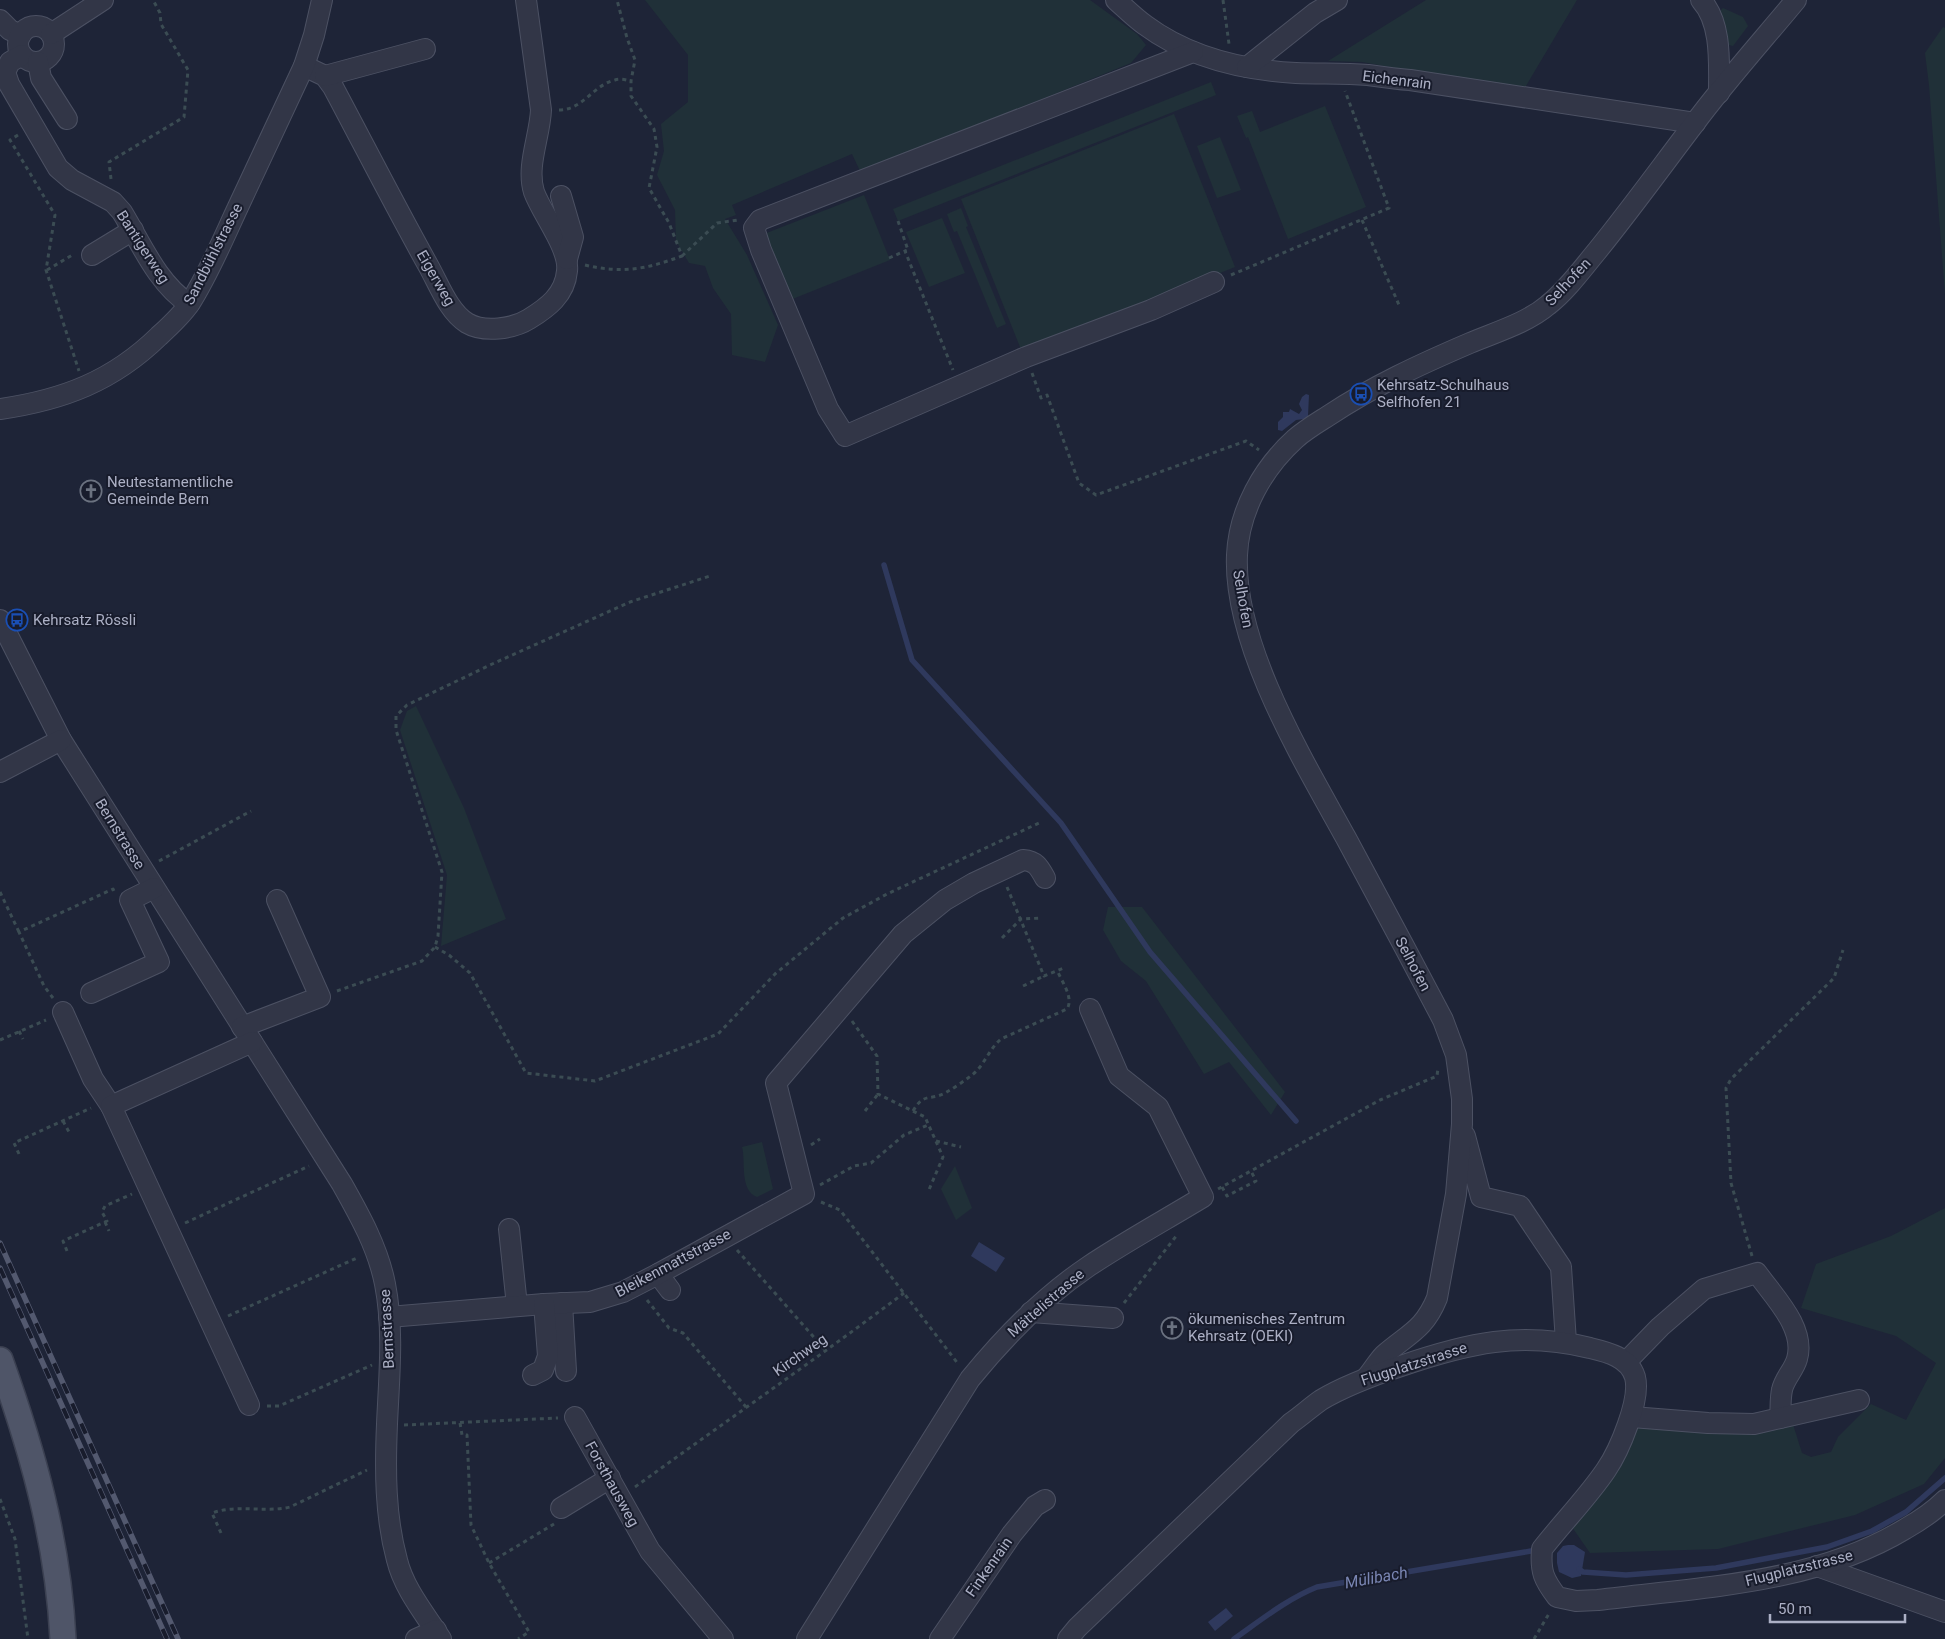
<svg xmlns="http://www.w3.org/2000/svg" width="1945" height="1639" font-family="Roboto,sans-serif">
  <rect width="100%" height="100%" fill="#1e2437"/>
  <g fill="#203038">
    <polygon points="645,0 1090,0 1137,34 1146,45 1131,63 861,173 852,154 732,205 736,215 725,219 747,255 778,325 765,362 732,355 731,314 713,288 705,266 689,263 676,241 675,210 657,175 664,151 661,124 688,102 688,55"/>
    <polygon points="1426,0 1577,0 1523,91 1362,62 1328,61"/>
    <polygon points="1723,8 1743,17 1748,26 1733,46 1729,45 1720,15 1720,11"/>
    <polygon points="1943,27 1945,28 1945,295 1929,85 1925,53"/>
    <polygon points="1211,82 1216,95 898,221 893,209"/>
    <polygon points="1325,106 1366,207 1288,239 1248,137 1246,138 1237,116 1252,111 1260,132"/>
    <polygon points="1174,114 1235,267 1022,352 961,199"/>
    <polygon points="1220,137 1241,190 1217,198 1197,146"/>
    <polygon points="864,195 890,260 790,300 764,234"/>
    <polygon points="961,208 968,226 966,227 1006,324 997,328 957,231 954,232 947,214"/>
    <polygon points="942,218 965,273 929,287 906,232"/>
    <polygon points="416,706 464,808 506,919 441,946 447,875 400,730 407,711"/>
    <polygon points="1108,907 1142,907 1285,1092 1271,1115 1229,1062 1204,1074 1146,981 1121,961 1103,930"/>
    <path d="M762,1142L773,1189L757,1197C739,1190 746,1161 742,1147Z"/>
    <polygon points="955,1166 972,1208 956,1220 941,1189"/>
    <polygon points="1945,1208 1945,1458 1924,1484 1855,1515 1718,1549 1590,1553 1565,1517 1633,1418 1791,1418 1802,1453 1811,1457 1831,1452 1838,1437 1871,1404 1906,1420 1936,1363 1896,1336 1801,1308 1816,1264 1891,1236"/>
  </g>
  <g fill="#2f395d">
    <polygon points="1306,394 1309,395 1308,416 1304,419 1296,420 1282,431 1278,430 1278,422 1283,417 1283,412 1289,412 1290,409 1299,414 1302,410 1299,404 1302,397"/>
    <polygon points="979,1242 1005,1258 996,1272 971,1256"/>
    <polygon points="1568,1545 1574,1545 1585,1552 1581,1576 1572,1578 1559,1572 1557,1563 1557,1553 1563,1546"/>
    <polygon points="1226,1608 1233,1616 1215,1631 1208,1622"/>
  </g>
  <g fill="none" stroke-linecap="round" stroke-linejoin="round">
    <g stroke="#2f395d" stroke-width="5.5">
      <polyline points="884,565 912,660 1061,823 1150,952 1296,1121"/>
      <polyline points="1579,1569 1583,1572 1626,1575 1716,1568 1827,1547 1872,1531 1906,1512 1945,1478"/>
      <path d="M1234,1639C1261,1620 1287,1599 1317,1587L1531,1551"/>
    </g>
    <g stroke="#4c5163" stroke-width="22">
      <g id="minor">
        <path d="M1116,0C1125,8 1135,18 1145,25C1188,57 1243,70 1296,73C1320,74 1344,73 1368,75C1382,77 1396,79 1410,80L1695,123"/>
        <path d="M1701,0C1722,23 1719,63 1719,93"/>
        <polyline points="0,20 10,30 21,35"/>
        <circle cx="36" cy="44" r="18"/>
        <polyline points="51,34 103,0"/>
        <polyline points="1193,52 760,220 754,228 761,250 828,409 845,436 1026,357 1151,310 1214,282"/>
        <path d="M22,55L10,62L5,72L9,84L58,168L72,180L113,202L122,212C141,243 157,283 189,304"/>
        <polyline points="38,62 41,78 67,119"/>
        <path d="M304,66L325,76L333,87C365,147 396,208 429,267C439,285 449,312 467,323C484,333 513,329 529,319C547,308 565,295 567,271C570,249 542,214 534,192C526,166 540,136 541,110L526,0"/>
        <polyline points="1247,67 1315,13 1337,0"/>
        <polyline points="325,76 425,49"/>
        <polyline points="561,196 573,237 567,259"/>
        <polyline points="92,255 133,230"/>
        <path d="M0,409C63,400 113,381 159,336C170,326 182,315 190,303C209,273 223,239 238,207C260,160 282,113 304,66L314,35L322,0"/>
        <path d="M0,620L61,740L342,1184C360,1216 378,1248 385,1284C394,1330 389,1378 387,1424C385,1470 385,1516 397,1560C404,1589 425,1614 441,1639"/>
        <polyline points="0,772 61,740"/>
        <polyline points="91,993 159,962 130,900 154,888"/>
        <polyline points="63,1012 93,1079 111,1106"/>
        <polyline points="242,1027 320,997 277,900"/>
        <polyline points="1465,1136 1481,1197 1520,1206 1561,1267 1566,1342"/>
        <polyline points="509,1229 517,1306"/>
        <polyline points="658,1274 670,1290"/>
        <polyline points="562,1303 566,1371"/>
        <polyline points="1031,1312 1113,1318"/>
        <path d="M389,1317L544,1304L590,1302L623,1292L658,1274L804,1194L776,1083L903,934L945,900L974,883L1023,860C1036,861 1039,867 1045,878"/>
        <path d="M1626,1362L1660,1327L1704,1289L1757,1273C1774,1297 1806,1328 1797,1359C1794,1370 1784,1379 1782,1390C1780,1399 1781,1409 1780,1418"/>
        <polyline points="533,1375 543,1370 548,1356 544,1304"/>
        <path d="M1367,1377C1373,1370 1378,1361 1384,1355C1408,1334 1424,1330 1437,1298L1456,1194L1462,1124V1099L1456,1055L1443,1020C1411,959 1379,899 1346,838C1303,760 1233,645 1237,555C1239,510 1263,468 1295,439C1305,430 1317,423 1328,416C1373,386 1421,364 1470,343C1496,332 1527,323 1548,305C1567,290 1582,269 1597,251C1631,209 1662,166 1694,124C1726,81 1762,41 1796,0"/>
        <polyline points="249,1405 111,1106 252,1042"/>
        <polyline points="575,1417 650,1551 723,1639"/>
        <polyline points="1632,1417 1708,1423 1754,1424 1859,1400"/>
        <polyline points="561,1508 610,1478"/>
        <polyline points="1817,1566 1945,1612"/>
        <polyline points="416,1639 436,1630"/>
        <path d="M807,1639L970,1379C1005,1336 1043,1297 1089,1266C1125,1242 1165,1220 1203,1197L1158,1107L1119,1076L1090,1009"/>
        <polyline points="940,1639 1012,1534 1035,1506 1045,1500"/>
        <path d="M1068,1639L1077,1628L1291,1423C1301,1416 1311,1407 1321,1400C1346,1385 1374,1375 1401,1366C1468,1343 1520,1331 1590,1348C1607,1352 1629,1357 1635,1377C1641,1400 1619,1451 1606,1470C1587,1498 1563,1522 1542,1549C1540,1572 1544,1580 1557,1597L1576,1601L1598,1600C1701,1587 1814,1584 1905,1529C1919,1521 1934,1511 1945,1500"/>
      </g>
    </g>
    <g stroke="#3b4051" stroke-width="28">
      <path id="major" d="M0,1360C33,1453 58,1540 63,1639"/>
    </g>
    <g stroke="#3b4c53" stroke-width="3" stroke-dasharray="4 4" stroke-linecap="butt">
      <polyline points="1223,0 1229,44"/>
      <path d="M559,110C583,110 593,85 615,80C620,78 626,80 631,81"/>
      <polyline points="18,135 10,140 55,215 46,270 79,371"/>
      <polyline points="111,179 109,162 184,117 188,70 161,24 160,13 153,0"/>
      <polyline points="1362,220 1399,305"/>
      <polyline points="898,221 908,250 905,251"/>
      <polyline points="682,256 717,223 738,220"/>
      <polyline points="889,258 905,251 953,370"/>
      <path d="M585,265C622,274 647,269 682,256L669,223L649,188L657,147L654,129L631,96V81L635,60L627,38L617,0"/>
      <polyline points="47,270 74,254"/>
      <polyline points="1231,275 1389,208 1345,91"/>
      <polyline points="1032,373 1041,398 1047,395 1079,483 1096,495 1246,441 1259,450"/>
      <polyline points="159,861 251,811"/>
      <polyline points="1007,887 1044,976 1064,968"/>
      <polyline points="0,892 19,932"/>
      <polyline points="1002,938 1021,919 1042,918"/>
      <polyline points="435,947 449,955 470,973 526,1073 595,1081 718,1034 775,974 843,918 887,894 1039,823"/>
      <polyline points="1023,986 1044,976"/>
      <polyline points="337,991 422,961 435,947 438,936 442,872 396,730 396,716 407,705 490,665 630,602 710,576"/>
      <polyline points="53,998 44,986 19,932 113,889 115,893"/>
      <polyline points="852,1021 877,1056 878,1094 925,1117 943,1157 928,1192"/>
      <polyline points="19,1031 23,1039"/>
      <polyline points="0,1040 46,1020"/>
      <polyline points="865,1111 878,1094"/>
      <path d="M913,1111C924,1092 930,1101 945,1093C954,1088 964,1081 972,1075C984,1066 989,1049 1001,1039L1067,1009C1074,998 1062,982 1057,970"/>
      <polyline points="63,1121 69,1132"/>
      <polyline points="936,1141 961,1147"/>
      <polyline points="811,1145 820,1139"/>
      <polyline points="19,1154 14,1143 91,1108"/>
      <polyline points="820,1185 854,1166 871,1163 904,1135 928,1125"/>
      <polyline points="1222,1187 1227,1196 1256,1181 1251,1171"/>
      <polyline points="1218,1189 1380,1100 1437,1076 1438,1068"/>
      <polyline points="821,1202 840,1210 959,1365"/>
      <polyline points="105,1222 109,1231"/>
      <polyline points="185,1223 309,1166"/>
      <polyline points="737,1250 826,1351"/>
      <polyline points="67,1251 63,1241 107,1221 102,1212 105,1206 132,1194"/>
      <polyline points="1752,1256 1731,1183 1726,1088 1731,1079 1834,978 1843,950"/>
      <polyline points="647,1300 669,1328 683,1333 746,1407"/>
      <polyline points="1124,1303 1177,1235"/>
      <polyline points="228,1316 359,1257"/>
      <polyline points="267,1406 279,1406 372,1365"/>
      <polyline points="460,1423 462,1435 467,1435 471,1525 489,1563 529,1632 518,1639"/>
      <polyline points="404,1425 558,1418"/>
      <path d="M635,1487C725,1422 816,1359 904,1293"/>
      <polyline points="0,1499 15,1539 28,1639"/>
      <path d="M221,1533L212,1513C237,1504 265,1513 290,1507L367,1470"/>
      <polyline points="489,1563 554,1524"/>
      <polyline points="1534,1639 1550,1612"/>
    </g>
    <use href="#minor" stroke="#323647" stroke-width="20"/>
    <use href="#major" stroke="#4f5568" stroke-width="25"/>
    <g stroke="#53596f" stroke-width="5.5">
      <g id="rail">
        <polyline points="0,1243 178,1639"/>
        <polyline points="0,1268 167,1639"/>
      </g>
    </g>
    <use href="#rail" stroke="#181c2c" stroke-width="4" stroke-dasharray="11" stroke-linecap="butt"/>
  </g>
  <defs>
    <g id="bus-ring" transform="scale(1.125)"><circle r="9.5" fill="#181c2c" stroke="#1a4fb4" stroke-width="1.5"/><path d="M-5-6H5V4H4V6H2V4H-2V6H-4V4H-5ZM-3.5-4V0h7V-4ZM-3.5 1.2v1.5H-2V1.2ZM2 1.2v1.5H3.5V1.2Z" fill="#1a4fb4"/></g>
    <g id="church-ring" transform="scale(1.125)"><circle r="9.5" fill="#181c2c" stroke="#6b7280" stroke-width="1.5"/><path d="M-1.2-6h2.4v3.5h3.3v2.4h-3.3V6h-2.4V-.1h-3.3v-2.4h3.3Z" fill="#6b7280"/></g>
  </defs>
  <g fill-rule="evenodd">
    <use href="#bus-ring" x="1361" y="394"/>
    <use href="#church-ring" x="91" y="491"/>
    <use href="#bus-ring" x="17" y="620"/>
    <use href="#church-ring" x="1172" y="1328"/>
  </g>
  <g text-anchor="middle" stroke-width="4" stroke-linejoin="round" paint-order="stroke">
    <g font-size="15" fill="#acb0c5" stroke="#181c2c">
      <text transform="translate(1397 80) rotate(7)" y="5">Eichenrain</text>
      <text transform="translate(143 247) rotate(57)" y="5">Bantigerweg</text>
      <text transform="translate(213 254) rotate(-63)" y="5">Sandbühlstrasse</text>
      <text transform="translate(436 278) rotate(60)" y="5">Eigerweg</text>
      <text transform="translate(1568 282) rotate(-47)" y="5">Selhofen</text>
      <text transform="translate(1243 599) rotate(80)" y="5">Selhofen</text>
      <text transform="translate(120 834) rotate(58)" y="5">Bernstrasse</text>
      <text transform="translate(1413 964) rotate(62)" y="5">Selhofen</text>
      <text transform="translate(673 1263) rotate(-28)" y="5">Bleikenmattstrasse</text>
      <text transform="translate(1046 1303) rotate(-41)" y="5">Mättelistrasse</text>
      <text transform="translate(387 1329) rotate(-93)" y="5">Bernstrasse</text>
      <text transform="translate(800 1355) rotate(-35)" y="5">Kirchweg</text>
      <text transform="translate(1414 1364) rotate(-18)" y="5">Flugplatzstrasse</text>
      <text transform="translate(612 1484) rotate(61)" y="5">Forsthausweg</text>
      <text transform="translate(989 1567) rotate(-55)" y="5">Finkenrain</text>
      <text transform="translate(1799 1568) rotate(-14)" y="5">Flugplatzstrasse</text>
    </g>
    <g font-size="15" fill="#acb0c5" stroke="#181c2c" text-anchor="start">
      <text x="1377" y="390">Kehrsatz-Schulhaus<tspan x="1377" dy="17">Selfhofen 21</tspan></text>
      <text x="107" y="487">Neutestamentliche<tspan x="107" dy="17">Gemeinde Bern</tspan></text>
      <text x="33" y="625">Kehrsatz Rössli</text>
      <text x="1188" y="1324">ökumenisches Zentrum<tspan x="1188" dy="17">Kehrsatz (OEKI)</tspan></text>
    </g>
    <g font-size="16" font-style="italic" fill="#7a86b3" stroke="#181c2c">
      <text transform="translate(1376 1577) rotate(-10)" y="6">Mülibach</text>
    </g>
  </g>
  <path d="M1770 1614v8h135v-8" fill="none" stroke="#acb0c5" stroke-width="2.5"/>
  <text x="1778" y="1614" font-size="15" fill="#acb0c5" stroke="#181c2c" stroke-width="4" paint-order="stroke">50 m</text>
</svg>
